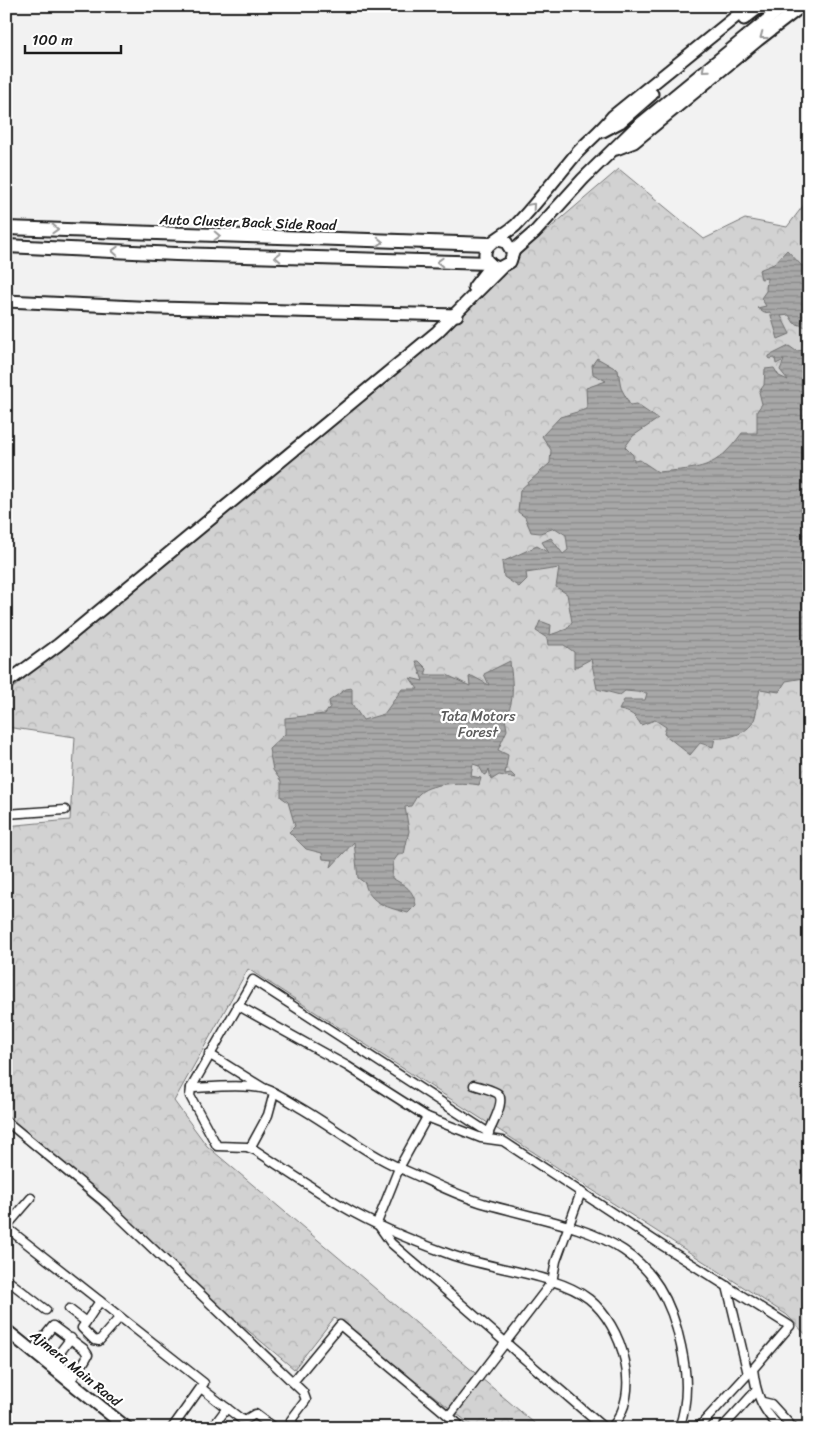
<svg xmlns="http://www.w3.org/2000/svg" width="815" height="1434" font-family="Sriracha,sans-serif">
  <defs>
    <pattern id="forest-crowns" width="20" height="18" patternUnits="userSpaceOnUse" patternTransform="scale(1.25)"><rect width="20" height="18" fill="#d2d2d2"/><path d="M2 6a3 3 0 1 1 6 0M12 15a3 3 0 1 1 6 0" fill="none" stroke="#b4b4b4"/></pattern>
    <pattern id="water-rules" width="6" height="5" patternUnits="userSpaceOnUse" patternTransform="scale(1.25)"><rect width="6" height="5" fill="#a8a8a8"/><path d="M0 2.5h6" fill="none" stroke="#888"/></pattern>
  </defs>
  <rect width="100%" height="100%" fill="#f2f2f2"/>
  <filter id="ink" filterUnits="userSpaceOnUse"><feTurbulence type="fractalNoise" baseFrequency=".02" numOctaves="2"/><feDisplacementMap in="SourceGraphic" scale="10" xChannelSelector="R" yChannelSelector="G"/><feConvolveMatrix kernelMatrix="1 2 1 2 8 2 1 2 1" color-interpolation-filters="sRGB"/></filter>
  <g filter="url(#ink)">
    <polygon fill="url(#forest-crowns)" stroke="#777" points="619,169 704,239 745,219 787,227 809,198 809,1338 787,1315 248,969 174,1101 207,1146 540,1428 475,1428 334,1318 294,1369 6,1127 6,826 70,820 75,737 6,727 6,694"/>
    <g fill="url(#water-rules)" stroke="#707070">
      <polygon points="787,250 802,266 809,265 809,328 794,323 789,315 781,316 790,334 778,339 770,312 764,313 757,308 766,306 761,298 766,291 767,278 761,279 759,270 774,264"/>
      <path d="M809,341V640L805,647L809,649V672L804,678L786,681L779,692L760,689C757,699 758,708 755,717C751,733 729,739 715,738L713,747L700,743L690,755L664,734L666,727L655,720L641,725C635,715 631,712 619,710L624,700H645L647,693L625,691L620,695L597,689L591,659L574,668V652L564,645H548L547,638L536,631L540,621L551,625L550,635L567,629L572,622L567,594L556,587L559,568L526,573L527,579L519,587L504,577L502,562L537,546L549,553L542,542L551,538L563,554L568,550L566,535L555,528L540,533L531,532L525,517L518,512L520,490L550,463L551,450L542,436L560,417L587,409L586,388L606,381L593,374L592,365L597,358L618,370L621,388L630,405L636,404L658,419L633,436L625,447L633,455L634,461L640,460L658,472C701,468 715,470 742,433H757V411L762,404L759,392L764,385L765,369L774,368L779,376L788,380L780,370L784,360L776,364L775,358L769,359V356L789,346L796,351L805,350Z"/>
      <path d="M416,661H419L427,669L425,675H447L470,686L469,677L472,676L489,685L484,674L510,661C512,680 516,701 505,718L507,730L498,750L508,755L505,774L511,773L516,778L499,775L491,780L489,769L487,774L484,775L479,766L473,764L471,776L481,778L479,785C464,782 433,782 420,793C416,796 414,802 411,806L405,807L409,831L404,854L398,855L393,862L392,878C406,886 413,889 416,905L408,913C390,908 369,904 365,883L358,878L354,842L331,867L333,860L323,859L322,853L306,849L289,832L295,826L288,802L281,797V781L273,770L269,749L285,734V718L325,714L330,707L329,701L346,689L352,688V704L363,720L384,714L402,689H418L410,678L423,681Z"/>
    </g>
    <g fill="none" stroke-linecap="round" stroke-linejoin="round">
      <g stroke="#1c1c1c" stroke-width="11">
        <g id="street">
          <polyline points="6,814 65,810"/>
          <path d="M237,1005L347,1066L427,1117L481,1138L503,1141L663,1246L790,1326L753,1369C756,1395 762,1409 780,1428"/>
          <polyline points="209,1054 265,1089"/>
          <path d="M474,1085C481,1087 490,1089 497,1093C507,1099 491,1127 487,1136"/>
          <path d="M191,1088C213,1087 245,1084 266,1089C278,1093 289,1101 299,1107C334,1127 365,1153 402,1169C430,1181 457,1196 486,1204C578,1230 658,1232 681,1346C687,1374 689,1400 679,1428"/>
          <polyline points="427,1117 399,1168 377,1223 391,1243 604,1428"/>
          <polyline points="6,1121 103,1201 303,1392 306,1400 291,1420 296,1428"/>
          <path d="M489,1133L253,980L191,1088L190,1096L217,1146L247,1147L255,1150C284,1169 312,1188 342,1206C374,1225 413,1241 449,1254C488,1269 558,1274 589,1299C622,1325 644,1393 611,1428"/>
          <polyline points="250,1148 268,1115 274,1093"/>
          <polyline points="6,1227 204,1383 172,1428"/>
          <polyline points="6,1227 31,1198"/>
          <polyline points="6,1279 46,1310"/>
          <polyline points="100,1301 82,1328 94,1340 99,1341 120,1317"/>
          <polyline points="69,1309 86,1322"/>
          <polyline points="51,1364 71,1338"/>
          <path d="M69,1382C76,1373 83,1365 88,1355L84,1349L53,1326L36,1347L74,1376"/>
          <polyline points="293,1382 340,1325 463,1428"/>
          <polyline points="201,1388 241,1419 245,1420 255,1414 274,1428"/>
          <polyline points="808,1399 809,1400"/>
          <polyline points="763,1402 771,1404 793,1428"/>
          <polyline points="449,1416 552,1282 556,1261 581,1192"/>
          <polyline points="212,1428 227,1408"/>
          <polyline points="698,1428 748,1374 727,1286"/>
          <polyline points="722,1428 755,1392"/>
        </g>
      </g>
      <g stroke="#1c1c1c" stroke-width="15">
        <g id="secondary">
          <polyline points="744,19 761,6"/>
          <polyline points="603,131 620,122 652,94"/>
          <polyline points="616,149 634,142 758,40 802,6"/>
          <path d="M497,240L506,242L513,253L510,262L499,268C490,266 482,259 486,249C490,241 509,232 516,225C537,203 556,178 576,154C588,141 602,130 613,116L749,6"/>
          <polyline points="512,252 535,232 583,179 634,129 784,6"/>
          <polyline points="474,287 491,265"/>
          <polyline points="6,301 158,308 457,315"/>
          <polyline points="6,683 58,645 437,332 502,267"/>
          <polyline points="6,1330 127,1428"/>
        </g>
      </g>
      <g stroke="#1c1c1c" stroke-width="16">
        <g id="primary">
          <polyline points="6,228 489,244"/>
          <polyline points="6,246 176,254 489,263"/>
        </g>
      </g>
      <use href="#street" stroke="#fff" stroke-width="8"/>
      <use href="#secondary" stroke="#fff" stroke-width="11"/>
      <use href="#primary" stroke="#fff" stroke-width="12"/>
    </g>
    <defs><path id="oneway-chevron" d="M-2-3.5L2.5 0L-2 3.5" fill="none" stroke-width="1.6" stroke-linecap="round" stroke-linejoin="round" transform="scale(1.25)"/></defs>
    <g stroke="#999">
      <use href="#oneway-chevron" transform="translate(763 36) rotate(143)"/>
      <use href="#oneway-chevron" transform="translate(705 69) rotate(140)"/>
      <use href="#oneway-chevron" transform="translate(532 206) rotate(-49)"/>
      <use href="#oneway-chevron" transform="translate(55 229) rotate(2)"/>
      <use href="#oneway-chevron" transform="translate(217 236) rotate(2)"/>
      <use href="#oneway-chevron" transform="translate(380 242) rotate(2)"/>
      <use href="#oneway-chevron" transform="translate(115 251) rotate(-177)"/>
      <use href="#oneway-chevron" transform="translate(278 257) rotate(-178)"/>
      <use href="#oneway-chevron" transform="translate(440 262) rotate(-178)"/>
    </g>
  </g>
  <g text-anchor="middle" stroke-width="4.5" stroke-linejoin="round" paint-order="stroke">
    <g font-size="14" fill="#1c1c1c" stroke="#fff">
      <text transform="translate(248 222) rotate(2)" y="5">Auto Cluster Back Side Road</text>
      <text transform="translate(76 1368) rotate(39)" y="5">Ajmera Main Raod</text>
    </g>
    <g font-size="14" fill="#5c5c5c" stroke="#fff">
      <text x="478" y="721">Tata Motors<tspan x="478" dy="16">Forest</tspan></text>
    </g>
  </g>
  <rect width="815" height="1434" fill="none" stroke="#fff" stroke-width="25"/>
  <rect x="12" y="12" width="790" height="1409" fill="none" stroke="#1c1c1c" stroke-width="2" filter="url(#ink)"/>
  <path d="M25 45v8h96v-8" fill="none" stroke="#1c1c1c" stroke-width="2.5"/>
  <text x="32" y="45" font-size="15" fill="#1c1c1c" stroke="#ffffff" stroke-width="4" paint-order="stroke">100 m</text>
</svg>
